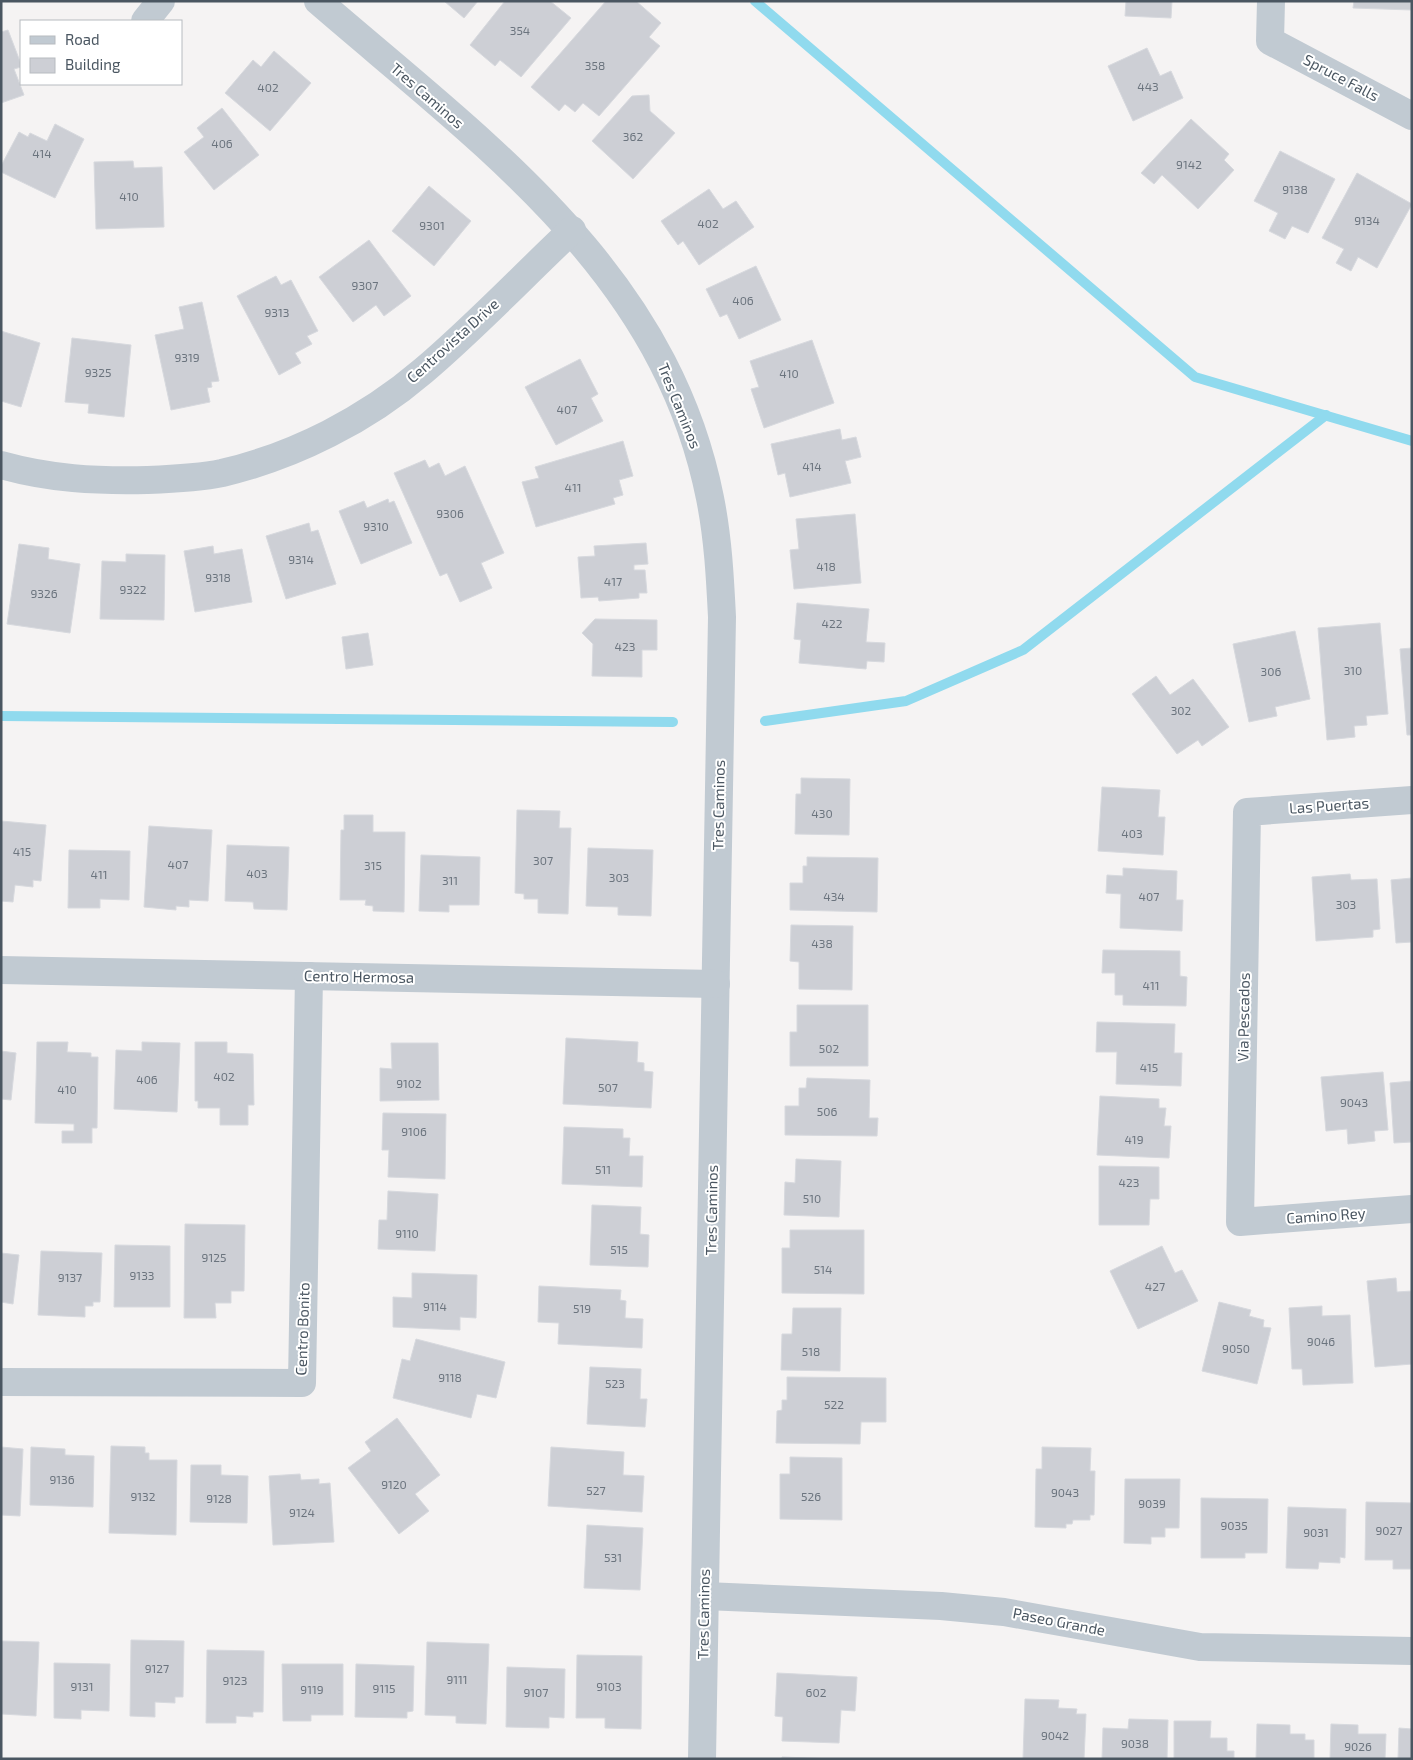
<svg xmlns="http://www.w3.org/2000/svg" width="1413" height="1760" font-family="'Exo 2',sans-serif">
  <rect width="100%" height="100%" fill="#f5f3f3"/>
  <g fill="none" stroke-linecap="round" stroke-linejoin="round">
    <g stroke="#90daee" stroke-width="10">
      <polyline points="755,1 1195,377 1412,441"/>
      <polyline points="1,716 673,722"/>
      <polyline points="765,721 906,701 1023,650 1326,415"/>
    </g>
  </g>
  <g fill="#cdcfd5" stroke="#d7d9de">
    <polygon points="444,1 478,1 464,18"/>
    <polygon points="505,1 550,1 571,18 521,77 500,60 495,66 470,45"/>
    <polygon points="606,1 636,1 661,23 649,37 660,46 599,116 583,103 575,112 565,104 559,111 531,87"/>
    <polygon points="1126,1 1172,1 1171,18 1125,16"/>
    <polygon points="1354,1 1412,1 1412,10 1353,8"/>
    <polygon points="8,30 21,64 21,67 14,69 24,95 1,103 1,32"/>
    <polygon points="1147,48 1160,76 1171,71 1183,98 1133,121 1108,66"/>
    <polygon points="274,51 311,83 270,131 225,93 253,60 261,67"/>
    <polygon points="649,95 650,111 675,133 633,179 592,141 632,96"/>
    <polygon points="222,108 259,155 214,190 184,152 204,137 197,128"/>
    <polygon points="1191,119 1229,154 1224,160 1234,170 1198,209 1162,175 1154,184 1141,173"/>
    <polygon points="55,124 84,139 55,198 1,172 1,166 19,132 28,137 30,133 47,141"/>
    <polygon points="1280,151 1335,179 1308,233 1292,226 1285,239 1269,231 1278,213 1254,201"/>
    <polygon points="133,161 134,168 162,167 164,227 96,229 94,162"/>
    <polygon points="1357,173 1412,204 1377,268 1358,257 1351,271 1336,263 1344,249 1322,238"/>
    <polygon points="429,186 471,221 434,266 392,231"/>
    <polygon points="709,189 723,209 736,201 754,227 699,265 683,241 678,245 661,221"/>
    <polygon points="369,240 411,296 384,316 376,305 353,322 319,277"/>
    <polygon points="756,266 781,320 739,339 727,314 720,317 706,289"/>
    <polygon points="276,276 281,285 291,280 318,331 307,336 312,344 295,353 301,363 279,375 237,296"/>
    <polygon points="202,302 219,381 211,382 212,387 207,388 210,402 171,410 155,335 184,329 179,307"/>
    <polygon points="1,331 40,343 21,407 1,401"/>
    <polygon points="72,338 131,345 124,417 88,413 89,404 65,402"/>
    <polygon points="812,340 834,403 764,428 751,389 759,387 750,361"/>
    <polygon points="580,359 598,394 591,398 603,421 556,445 525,387"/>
    <polygon points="840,429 842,440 856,437 861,457 845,461 851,483 790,497 785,473 778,475 771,444"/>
    <polygon points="623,441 633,476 619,480 623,495 613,498 615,504 536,527 522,482 539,478 535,467"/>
    <polygon points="425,460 429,468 439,463 445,476 465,466 504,553 481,563 492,588 460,602 447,573 440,576 394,473"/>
    <polygon points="388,499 389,503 394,501 412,543 361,564 339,511 364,501 367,508"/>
    <polygon points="855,514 861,583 794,589 790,550 799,549 796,519"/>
    <polygon points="309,523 311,532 318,530 336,584 286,599 266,536"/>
    <polygon points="646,543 648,564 634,565 634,570 645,570 647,593 639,593 639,598 599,601 598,597 581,598 578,557 595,556 594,546"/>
    <polygon points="19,544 49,548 48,559 80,564 70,633 7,624"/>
    <polygon points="213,546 214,554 242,549 252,602 195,612 184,551"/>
    <polygon points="126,554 165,555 164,620 100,619 102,561 126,562"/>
    <polygon points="797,603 869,609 866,642 885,643 884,662 867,661 866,669 799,663 801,640 794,639"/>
    <polygon points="595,619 657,620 657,650 642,650 642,677 592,676 593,644 582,633"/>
    <polygon points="1380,623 1388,714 1366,716 1367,725 1354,726 1355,737 1327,740 1318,628"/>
    <polygon points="1295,631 1310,699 1275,707 1277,716 1249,722 1233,644"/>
    <polygon points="368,633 373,665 346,669 342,637"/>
    <polygon points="1412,648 1412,735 1407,735 1400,649"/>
    <polygon points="1156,676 1170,695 1193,679 1229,727 1202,746 1198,740 1177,754 1132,694"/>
    <polygon points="801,778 850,779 849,835 795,834 796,794 801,794"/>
    <polygon points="1102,787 1160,790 1158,817 1165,817 1163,855 1098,851"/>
    <polygon points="517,810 560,811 559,828 571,828 568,914 538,913 538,899 524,899 524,894 515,893"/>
    <polygon points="344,815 373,815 373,832 405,832 404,912 373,911 373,906 365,905 366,900 340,900 341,830 344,830"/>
    <polygon points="1,821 46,825 41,881 33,880 33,887 15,885 13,902 1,901"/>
    <polygon points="149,826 212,830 208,901 189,900 189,907 176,906 176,910 144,907"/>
    <polygon points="227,845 289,847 287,910 254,909 253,902 225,901"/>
    <polygon points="588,848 653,850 651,916 618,915 618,907 586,906"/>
    <polygon points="69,850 130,851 129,900 100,899 100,908 68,908"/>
    <polygon points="421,855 480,857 479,905 449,905 449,912 419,911"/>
    <polygon points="807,857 878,858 877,912 790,910 790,883 803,883 803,866 807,866"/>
    <polygon points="1123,868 1177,871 1176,900 1183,900 1182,931 1120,928 1121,894 1106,893 1107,875 1123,876"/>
    <polygon points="1350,874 1351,880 1377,879 1380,929 1373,930 1373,937 1316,941 1312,877"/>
    <polygon points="1412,878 1412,942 1396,943 1391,880"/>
    <polygon points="791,925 853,926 852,990 799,989 799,962 790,961"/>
    <polygon points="1103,950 1180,951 1180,976 1187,977 1186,1006 1123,1005 1123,995 1115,995 1115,973 1102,973"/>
    <polygon points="797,1005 868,1005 868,1066 790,1066 790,1032 797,1032"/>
    <polygon points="1097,1022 1175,1024 1174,1053 1182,1053 1181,1086 1116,1084 1117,1052 1096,1052"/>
    <polygon points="566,1038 638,1042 637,1062 644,1063 644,1071 653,1072 651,1108 563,1104"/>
    <polygon points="37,1042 68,1042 67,1052 91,1053 91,1057 98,1057 97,1128 92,1128 92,1143 62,1143 62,1131 74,1131 74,1124 35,1123"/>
    <polygon points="142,1042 180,1043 177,1112 114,1109 116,1050 142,1051"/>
    <polygon points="195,1042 227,1042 227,1053 253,1054 254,1105 248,1105 248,1125 220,1125 220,1108 198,1108 198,1101 195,1101"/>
    <polygon points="391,1043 438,1043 439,1100 380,1101 380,1068 392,1069"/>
    <polygon points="1,1051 16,1053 11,1100 1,1099"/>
    <polygon points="1383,1072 1388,1130 1374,1131 1375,1141 1348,1144 1347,1129 1326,1131 1321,1077"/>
    <polygon points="807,1078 870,1080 869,1118 878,1118 877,1136 785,1135 785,1106 799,1106 799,1088 806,1088"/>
    <polygon points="1412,1081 1412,1142 1394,1143 1390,1083"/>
    <polygon points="1100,1096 1159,1099 1159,1108 1166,1108 1164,1126 1171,1126 1169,1158 1097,1155"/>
    <polygon points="383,1113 446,1114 445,1179 388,1177 389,1150 382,1150"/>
    <polygon points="564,1127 623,1129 623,1138 630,1138 629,1156 643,1156 642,1187 562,1184"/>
    <polygon points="796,1159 841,1161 839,1217 784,1215 785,1182 795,1183"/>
    <polygon points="1099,1166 1159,1167 1159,1199 1150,1199 1149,1225 1099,1225"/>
    <polygon points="388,1191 438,1194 435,1251 378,1249 379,1220 387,1220"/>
    <polygon points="592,1205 641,1207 640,1234 649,1235 648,1267 590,1265"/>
    <polygon points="185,1224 245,1225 244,1291 231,1291 231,1303 215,1303 216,1318 184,1318"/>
    <polygon points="790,1230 864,1230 864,1294 782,1293 782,1248 790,1248"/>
    <polygon points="115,1245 170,1246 170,1307 114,1307"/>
    <polygon points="1162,1246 1175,1273 1182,1270 1198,1301 1138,1329 1110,1271"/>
    <polygon points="41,1251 102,1253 100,1302 93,1302 93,1306 85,1306 85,1317 38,1315"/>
    <polygon points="1,1253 19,1255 13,1304 1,1302"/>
    <polygon points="412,1273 477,1275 476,1318 460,1317 460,1330 393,1327 393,1297 412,1298"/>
    <polygon points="1396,1278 1397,1292 1412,1291 1412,1364 1375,1367 1367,1281"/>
    <polygon points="539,1286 621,1290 620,1300 626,1301 625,1318 643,1319 642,1348 558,1344 559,1323 538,1322"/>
    <polygon points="1219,1302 1251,1310 1249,1316 1264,1320 1263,1327 1271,1328 1257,1384 1202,1371"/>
    <polygon points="1322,1306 1322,1316 1350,1315 1353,1383 1303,1385 1302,1369 1292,1369 1289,1308"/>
    <polygon points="793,1308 841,1308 840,1371 781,1370 782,1334 792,1334"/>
    <polygon points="416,1339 505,1362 496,1398 477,1394 471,1418 393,1398 402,1359 410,1361"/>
    <polygon points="590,1367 641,1369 640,1399 647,1399 645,1427 587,1424"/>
    <polygon points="787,1377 886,1378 886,1422 861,1422 860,1444 776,1443 777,1411 782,1410 782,1400 787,1400"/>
    <polygon points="397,1418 440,1475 415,1494 429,1511 399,1534 348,1468 371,1451 365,1442"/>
    <polygon points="111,1446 145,1447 145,1453 149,1453 149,1460 177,1460 176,1535 109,1533"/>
    <polygon points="1,1447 23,1449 20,1516 1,1515"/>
    <polygon points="31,1447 65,1449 65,1455 94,1456 93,1507 30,1505"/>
    <polygon points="551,1447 624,1452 623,1475 644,1476 642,1512 548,1506"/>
    <polygon points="1042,1447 1091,1448 1090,1471 1095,1471 1094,1515 1090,1515 1090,1520 1073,1520 1072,1524 1066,1524 1066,1528 1035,1527 1036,1469 1042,1469"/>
    <polygon points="790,1457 842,1458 842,1520 780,1519 780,1474 790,1474"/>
    <polygon points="191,1465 221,1465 221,1475 248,1476 247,1523 190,1522"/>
    <polygon points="300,1474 301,1480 319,1479 319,1484 330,1483 334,1542 273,1545 269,1476"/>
    <polygon points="1125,1479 1180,1479 1179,1528 1165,1528 1165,1537 1151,1537 1151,1544 1124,1543"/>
    <polygon points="1201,1498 1268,1499 1267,1553 1245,1553 1245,1558 1201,1558"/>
    <polygon points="1366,1502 1412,1503 1412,1569 1393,1569 1393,1560 1365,1560"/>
    <polygon points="1288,1507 1346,1509 1345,1558 1340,1557 1340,1563 1319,1562 1318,1569 1286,1568"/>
    <polygon points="587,1525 643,1528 640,1590 584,1588"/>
    <polygon points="131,1640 184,1641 183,1697 175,1697 175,1703 155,1702 155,1717 130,1716"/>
    <polygon points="1,1641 39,1642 36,1716 2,1714"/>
    <polygon points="427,1642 489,1644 486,1724 456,1723 456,1716 425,1715"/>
    <polygon points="207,1650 264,1651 263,1712 253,1712 253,1717 236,1716 236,1723 206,1723"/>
    <polygon points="577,1655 642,1656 641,1729 605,1728 605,1718 576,1718"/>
    <polygon points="54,1663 110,1664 109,1711 81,1710 81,1719 54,1718"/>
    <polygon points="282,1664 343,1664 343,1715 311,1715 311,1721 283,1721"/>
    <polygon points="356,1664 414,1666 413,1711 407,1712 407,1718 355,1717"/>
    <polygon points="507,1667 565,1669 564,1718 549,1717 549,1728 506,1727"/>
    <polygon points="777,1673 857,1677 855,1711 841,1710 839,1743 782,1741 783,1717 775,1716"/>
    <polygon points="1025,1699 1059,1700 1058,1708 1077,1709 1076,1714 1086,1714 1084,1759 1023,1759"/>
    <polygon points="1129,1719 1168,1720 1167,1759 1102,1759 1103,1728 1128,1729"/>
    <polygon points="1174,1721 1211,1721 1210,1738 1227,1738 1227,1751 1234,1751 1234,1759 1174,1759"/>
    <polygon points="1257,1724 1290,1725 1290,1734 1305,1734 1305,1740 1314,1740 1314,1759 1256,1759"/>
    <polygon points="1331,1724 1358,1725 1358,1734 1386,1734 1385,1759 1330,1759"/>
    <polygon points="1399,1728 1412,1729 1412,1759 1398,1759"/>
    <polygon points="782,1757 834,1759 782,1759"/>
  </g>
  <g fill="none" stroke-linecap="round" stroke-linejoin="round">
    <g stroke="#c1cad2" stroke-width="28">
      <path d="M318,1C482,143 665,271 710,498C718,538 720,577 722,617L702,1759"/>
      <polyline points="1271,1 1270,41 1412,116"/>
      <polyline points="145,21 161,1"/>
      <path d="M1,465C51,479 95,481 147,480C172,479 198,478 222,473C295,456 367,419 423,371C475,327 522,277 572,230"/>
      <polyline points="1412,800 1247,812 1240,1222 1412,1209"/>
      <polyline points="1,970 716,984"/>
      <polyline points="1,1382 302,1383 309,976"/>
      <polyline points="705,1596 941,1606 1004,1612 1200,1647 1412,1651"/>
    </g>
  </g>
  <g text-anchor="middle" stroke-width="4" stroke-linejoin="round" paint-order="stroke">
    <g font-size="12" fill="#6b747e">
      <text x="520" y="35">354</text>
      <text x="595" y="70">358</text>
      <text x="1148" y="91">443</text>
      <text x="268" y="92">402</text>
      <text x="633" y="141">362</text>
      <text x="222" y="148">406</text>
      <text x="42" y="158">414</text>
      <text x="1189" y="169">9142</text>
      <text x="1295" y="194">9138</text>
      <text x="129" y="201">410</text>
      <text x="1367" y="225">9134</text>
      <text x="708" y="228">402</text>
      <text x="432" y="230">9301</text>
      <text x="365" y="290">9307</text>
      <text x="743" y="305">406</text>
      <text x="277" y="317">9313</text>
      <text x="187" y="362">9319</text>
      <text x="98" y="377">9325</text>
      <text x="789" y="378">410</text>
      <text x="567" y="414">407</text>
      <text x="812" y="471">414</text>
      <text x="573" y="492">411</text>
      <text x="450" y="518">9306</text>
      <text x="376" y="531">9310</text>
      <text x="301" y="564">9314</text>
      <text x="826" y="571">418</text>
      <text x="218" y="582">9318</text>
      <text x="613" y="586">417</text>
      <text x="133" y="594">9322</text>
      <text x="44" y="598">9326</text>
      <text x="832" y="628">422</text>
      <text x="625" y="651">423</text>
      <text x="1353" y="675">310</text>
      <text x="1271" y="676">306</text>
      <text x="1181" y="715">302</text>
      <text x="822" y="818">430</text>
      <text x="1132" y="838">403</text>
      <text x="22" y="856">415</text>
      <text x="543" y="865">307</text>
      <text x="178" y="869">407</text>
      <text x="373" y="870">315</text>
      <text x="257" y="878">403</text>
      <text x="99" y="879">411</text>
      <text x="619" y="882">303</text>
      <text x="450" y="885">311</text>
      <text x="834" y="901">434</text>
      <text x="1149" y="901">407</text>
      <text x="1346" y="909">303</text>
      <text x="822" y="948">438</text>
      <text x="1151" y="990">411</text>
      <text x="829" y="1053">502</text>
      <text x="1149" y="1072">415</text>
      <text x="224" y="1081">402</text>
      <text x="147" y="1084">406</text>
      <text x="409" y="1088">9102</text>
      <text x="608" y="1092">507</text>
      <text x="67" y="1094">410</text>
      <text x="1354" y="1107">9043</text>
      <text x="827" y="1116">506</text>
      <text x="414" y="1136">9106</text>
      <text x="1134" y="1144">419</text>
      <text x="603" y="1174">511</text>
      <text x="1129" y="1187">423</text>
      <text x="812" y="1203">510</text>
      <text x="407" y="1238">9110</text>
      <text x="619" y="1254">515</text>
      <text x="214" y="1262">9125</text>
      <text x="823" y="1274">514</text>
      <text x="142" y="1280">9133</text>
      <text x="70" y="1282">9137</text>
      <text x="1155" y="1291">427</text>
      <text x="435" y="1311">9114</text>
      <text x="582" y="1313">519</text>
      <text x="1321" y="1346">9046</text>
      <text x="1236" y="1353">9050</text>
      <text x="811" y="1356">518</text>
      <text x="450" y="1382">9118</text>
      <text x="615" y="1388">523</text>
      <text x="834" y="1409">522</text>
      <text x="62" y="1484">9136</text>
      <text x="394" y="1489">9120</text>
      <text x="596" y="1495">527</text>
      <text x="1065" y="1497">9043</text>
      <text x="143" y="1501">9132</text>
      <text x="811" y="1501">526</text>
      <text x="219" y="1503">9128</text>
      <text x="1152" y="1508">9039</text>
      <text x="302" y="1517">9124</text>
      <text x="1234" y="1530">9035</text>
      <text x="1389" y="1535">9027</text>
      <text x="1316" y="1537">9031</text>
      <text x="613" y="1562">531</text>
      <text x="157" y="1673">9127</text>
      <text x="457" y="1684">9111</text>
      <text x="235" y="1685">9123</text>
      <text x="82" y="1691">9131</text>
      <text x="609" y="1691">9103</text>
      <text x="384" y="1693">9115</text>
      <text x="312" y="1694">9119</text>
      <text x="536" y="1697">9107</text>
      <text x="816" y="1697">602</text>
      <text x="1055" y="1740">9042</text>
      <text x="1135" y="1748">9038</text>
      <text x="1358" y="1751">9026</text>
    </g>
    <g font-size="15" fill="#4a5661" stroke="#fff">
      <text transform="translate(1341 78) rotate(28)" y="5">Spruce Falls</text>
      <text transform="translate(427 96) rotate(41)" y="5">Tres Caminos</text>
      <text transform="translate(453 341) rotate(-42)" y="5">Centrovista Drive</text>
      <text transform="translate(679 406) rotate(68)" y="5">Tres Caminos</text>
      <text transform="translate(719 805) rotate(-89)" y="5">Tres Caminos</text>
      <text transform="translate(1329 806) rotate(-4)" y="5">Las Puertas</text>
      <text transform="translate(359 977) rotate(1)" y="5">Centro Hermosa</text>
      <text transform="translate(1244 1017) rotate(-89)" y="5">Via Pescados</text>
      <text transform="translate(712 1210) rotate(-89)" y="5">Tres Caminos</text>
      <text transform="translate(1326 1216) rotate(-4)" y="5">Camino Rey</text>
      <text transform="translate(303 1329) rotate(-88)" y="5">Centro Bonito</text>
      <text transform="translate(704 1614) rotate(-89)" y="5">Tres Caminos</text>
      <text transform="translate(1059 1622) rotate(11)" y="5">Paseo Grande</text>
    </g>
  </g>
  <rect width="1413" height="1760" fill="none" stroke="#4a5661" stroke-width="5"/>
  <rect x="20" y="20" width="162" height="65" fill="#ffffff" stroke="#b7bbc0"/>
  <rect x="30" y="36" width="25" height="8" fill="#c1cad2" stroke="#b7bbc0"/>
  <text x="65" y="45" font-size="15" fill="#4a5661">Road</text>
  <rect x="30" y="58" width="25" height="15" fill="#cdcfd5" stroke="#b7bbc0"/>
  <text x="65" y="70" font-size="15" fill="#4a5661">Building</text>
</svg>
